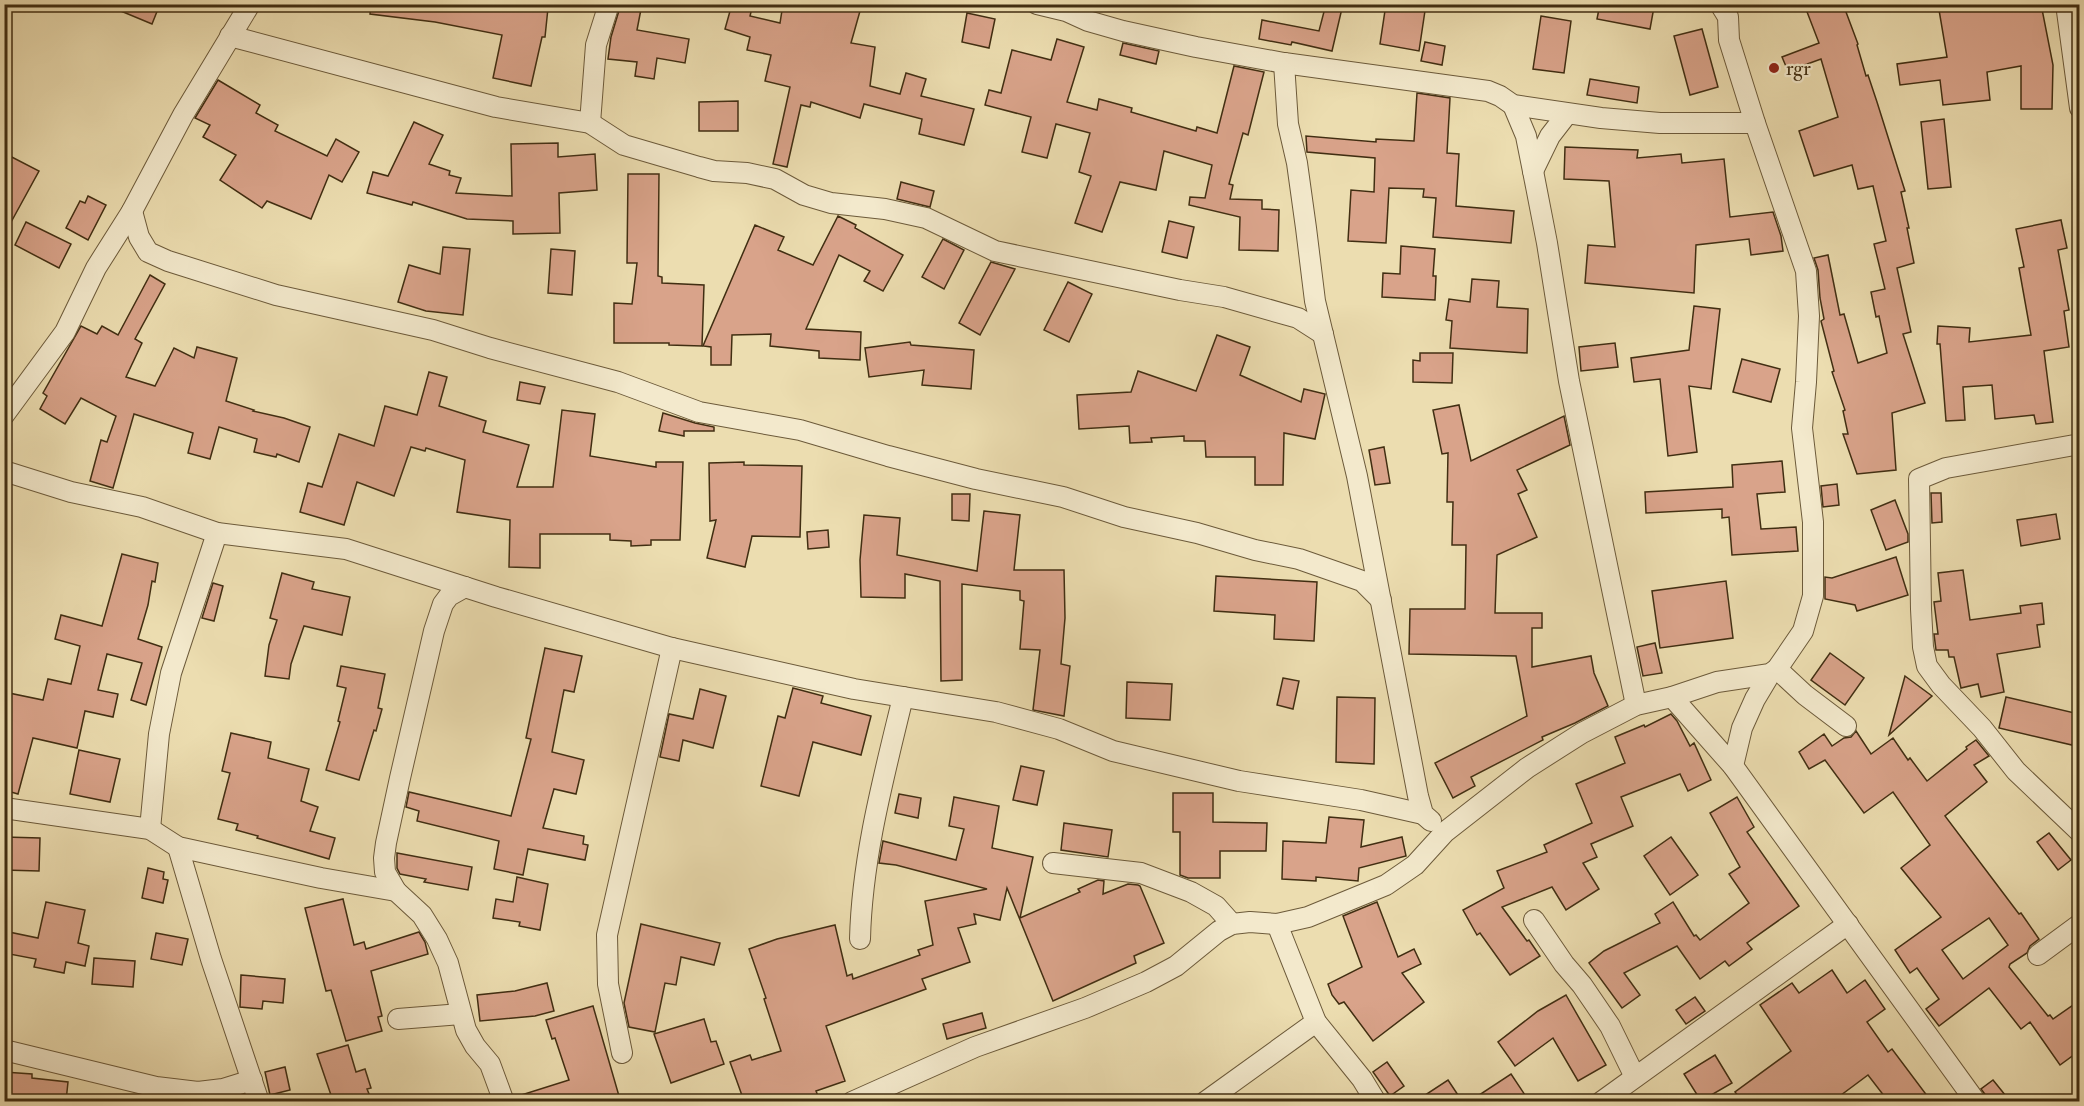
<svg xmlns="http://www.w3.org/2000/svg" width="2084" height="1106" font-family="'IM FELL Double Pica',serif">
  <rect width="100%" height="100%" fill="#ecddb0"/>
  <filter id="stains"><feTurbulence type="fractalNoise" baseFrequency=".00333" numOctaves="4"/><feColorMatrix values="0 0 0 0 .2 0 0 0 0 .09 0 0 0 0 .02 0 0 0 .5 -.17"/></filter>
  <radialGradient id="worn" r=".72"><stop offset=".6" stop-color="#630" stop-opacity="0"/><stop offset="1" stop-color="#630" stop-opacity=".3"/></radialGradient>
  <g fill="#d9a38a" stroke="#412e12" stroke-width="1.5" fill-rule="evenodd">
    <polygon points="104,4 160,4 152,24"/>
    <polygon points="371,4 521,4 548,8 545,37 542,37 531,86 493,78 502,35 435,22 370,14"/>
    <polygon points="621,4 642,4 637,30 689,39 685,63 657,58 654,79 635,76 637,62 608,59 611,37"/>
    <polygon points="732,4 753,4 750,16 780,23 783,4 862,4 851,43 875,47 870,86 900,94 906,73 926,79 921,96 974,109 964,145 919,134 922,119 864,104 860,118 811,102 810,107 801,105 787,167 773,164 790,87 765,81 771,55 747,50 750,37 725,29"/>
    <polygon points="1326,4 1343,4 1332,51 1292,42 1291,45 1259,39 1262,20 1319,31"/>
    <polygon points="1386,4 1426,4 1419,51 1380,44"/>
    <polygon points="1600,4 1644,4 1654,7 1650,29 1597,19"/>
    <polygon points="1804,4 1843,4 1858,44 1857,45 1866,76 1868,75 1877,102 1905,191 1901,192 1909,228 1907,228 1914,263 1897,268 1911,332 1903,334 1925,403 1892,413 1896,470 1857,474 1843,434 1848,434 1843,411 1845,410 1832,372 1834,371 1821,321 1824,319 1820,298 1818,270 1814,258 1828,255 1840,315 1844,314 1858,363 1887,353 1879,316 1876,317 1871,292 1885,289 1874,244 1886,241 1873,186 1858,189 1852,165 1814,176 1799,131 1838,117 1821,59 1788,71 1782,57 1819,43"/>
    <polygon points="1938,4 2041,4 2053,65 2052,109 2021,109 2021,66 1987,72 1990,100 1943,105 1940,80 1900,85 1897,64 1947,57"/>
    <polygon points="967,13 995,19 989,48 962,42"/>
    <polygon points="1541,16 1571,21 1564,73 1533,69"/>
    <polygon points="1702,29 1718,87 1690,95 1674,36"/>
    <polygon points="1057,39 1084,47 1067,102 1097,110 1099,99 1132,108 1131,112 1196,131 1197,127 1217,133 1234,66 1264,72 1248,135 1243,133 1229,184 1233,185 1230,199 1262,200 1262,209 1279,210 1278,251 1239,250 1240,217 1189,205 1190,197 1205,198 1212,165 1164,151 1156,190 1120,182 1102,232 1075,223 1091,176 1079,172 1090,133 1056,124 1047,158 1022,152 1031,117 985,105 989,90 1001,93 1012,50 1051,60"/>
    <polygon points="1425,42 1445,46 1442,65 1421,61"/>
    <polygon points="1123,43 1159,51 1156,64 1120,55"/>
    <polygon points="1590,79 1639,87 1637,103 1587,95"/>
    <polygon points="218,80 260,105 256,113 278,125 275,131 327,156 336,139 359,152 342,182 329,175 311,219 267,201 262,208 220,180 236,155 203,137 210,125 195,118"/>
    <polygon points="1417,93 1450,98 1447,153 1459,154 1456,206 1514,211 1511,243 1433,237 1436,198 1423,197 1424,189 1389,188 1386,243 1348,241 1351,190 1374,192 1375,158 1307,152 1306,136 1376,142 1376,139 1414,141"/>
    <polygon points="738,101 738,131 699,131 699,102"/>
    <polygon points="1944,119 1951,187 1928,189 1921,122"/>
    <polygon points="414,122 443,135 429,164 450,171 449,175 461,178 456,193 512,196 511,144 558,143 558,157 595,154 597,190 559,193 560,233 513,234 513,221 467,219 413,202 412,205 367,193 373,172 388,176"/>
    <polygon points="1565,147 1638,150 1637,158 1681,154 1682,163 1724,159 1730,217 1773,212 1781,236 1783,251 1751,255 1749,239 1696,245 1694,293 1585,283 1588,245 1615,247 1609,181 1564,179"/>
    <polygon points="4,153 39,171 4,235"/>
    <polygon points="628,174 659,174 658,276 662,277 662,283 704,285 702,346 669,345 669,343 614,343 614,303 632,304 637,263 627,263"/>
    <polygon points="901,182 934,191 930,207 897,199"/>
    <polygon points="88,196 106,205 88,240 66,228 80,201 85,203"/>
    <polygon points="838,216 856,225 855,228 903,255 883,291 864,281 870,271 839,255 806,329 861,332 860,360 819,358 819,351 770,346 771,334 732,335 731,365 711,365 711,347 703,346 755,225 784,237 778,250 813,265"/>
    <polygon points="2061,220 2067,248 2058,250 2069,310 2064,311 2069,347 2044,351 2053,422 2036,424 2034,415 1995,419 1992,385 1963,387 1965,420 1946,421 1940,344 1937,344 1938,326 1970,328 1969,342 2031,335 2019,268 2024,267 2016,229"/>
    <polygon points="1169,221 1194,227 1187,258 1162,252"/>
    <polygon points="26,222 71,244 59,268 15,245"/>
    <polygon points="943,239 964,250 944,289 922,277"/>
    <polygon points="1401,246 1435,249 1433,276 1436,276 1435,300 1382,297 1383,273 1400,274"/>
    <polygon points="443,247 470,249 463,315 426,311 398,302 409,265 440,274"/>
    <polygon points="551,249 575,251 572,295 548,293"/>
    <polygon points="991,262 1015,269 980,335 959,323"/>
    <polygon points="150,275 165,284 135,339 142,343 126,377 155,386 174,348 194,358 197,347 237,358 226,401 254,410 253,411 284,418 310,427 299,462 277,454 276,457 254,452 257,439 219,427 210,459 188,453 193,433 134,414 113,488 90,481 101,440 107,442 116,416 81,398 65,424 40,409 47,396 43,393 81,326 97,334 102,326 118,335"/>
    <polygon points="1472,279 1499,281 1497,307 1528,309 1527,353 1450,348 1452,321 1446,320 1449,299 1470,302"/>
    <polygon points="1068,282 1092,294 1069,342 1044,330"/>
    <polygon points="1694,306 1720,309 1711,389 1689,386 1697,452 1668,456 1660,379 1634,382 1631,358 1689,350"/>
    <polygon points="1217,335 1250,347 1240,375 1301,402 1304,389 1325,394 1315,439 1284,433 1283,485 1255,485 1255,457 1206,457 1205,441 1184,441 1184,436 1151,438 1152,442 1130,443 1129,426 1079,429 1077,395 1131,392 1138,371 1196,391"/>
    <polygon points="910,342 911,345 974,350 971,389 922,385 924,370 869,377 865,348"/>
    <polygon points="1615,343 1618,367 1581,371 1579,347"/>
    <polygon points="1420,353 1453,353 1452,383 1413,382 1413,360 1420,361"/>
    <polygon points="1742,359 1780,369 1771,402 1733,392"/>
    <polygon points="429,372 447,377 439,406 486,421 483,432 529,445 517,487 553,487 562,410 595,414 590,456 656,467 656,462 683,462 680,540 651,540 651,545 631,546 631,541 610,540 610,534 540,534 540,568 509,567 510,520 457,512 465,460 426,448 425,451 411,447 394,496 357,482 344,525 300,512 308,483 322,487 339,434 374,446 385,406 417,415"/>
    <polygon points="520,382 545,387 540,404 517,400"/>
    <polygon points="1459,405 1471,461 1564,416 1570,445 1517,470 1527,490 1518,494 1537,537 1497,555 1495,613 1542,613 1542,628 1532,628 1532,667 1591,656 1594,673 1608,706 1575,723 1542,737 1543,740 1471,777 1475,786 1453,798 1435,763 1527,716 1516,656 1409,654 1410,609 1465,609 1466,545 1452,545 1453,502 1447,502 1448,453 1442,454 1433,410"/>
    <polygon points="663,413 695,423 714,427 714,431 684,431 684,436 659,431"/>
    <polygon points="1384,447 1390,483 1375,485 1369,450"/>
    <polygon points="1782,461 1785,492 1757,494 1761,529 1796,527 1798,551 1732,555 1729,517 1722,518 1722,509 1646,513 1645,492 1733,487 1732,465"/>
    <polygon points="744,462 744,465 802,466 800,537 752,536 745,567 707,558 716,520 710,521 709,463"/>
    <polygon points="1837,484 1839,505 1823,507 1821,486"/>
    <polygon points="1931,493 1941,493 1942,522 1932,523"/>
    <polygon points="952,494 970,494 969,521 952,520"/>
    <polygon points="1895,500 1908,534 1908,542 1886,550 1871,510"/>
    <polygon points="984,511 1020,515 1014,570 1064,570 1065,618 1061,664 1070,666 1064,716 1033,710 1040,650 1020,649 1024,601 1020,600 1020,591 962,584 962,680 941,681 940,581 905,574 905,598 861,597 860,560 864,515 900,518 897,555 977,571"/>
    <polygon points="2056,514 2060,539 2021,546 2017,520"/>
    <polygon points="828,530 829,547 808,549 807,532"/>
    <polygon points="122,554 158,563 155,582 152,581 148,605 138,639 162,647 146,705 131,700 142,663 107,654 98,690 118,694 113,717 85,711 77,748 33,738 18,794 4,790 4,692 43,700 48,679 71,684 80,646 55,639 61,615 102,626"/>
    <polygon points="1896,557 1908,595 1857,611 1855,605 1825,599 1825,577 1832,578"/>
    <polygon points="1963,570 1970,620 2021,613 2020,606 2042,603 2044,624 2037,625 2040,647 1997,654 2004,692 1981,697 1978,684 1961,688 1954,657 1949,657 1948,650 1936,650 1934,634 1938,634 1934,602 1941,601 1938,573"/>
    <polygon points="282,573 314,582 312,589 350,597 342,635 304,626 291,664 289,679 265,676 269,645 277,620 270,618"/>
    <polygon points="1216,576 1317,582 1314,641 1274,639 1275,615 1214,611"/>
    <polygon points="1726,581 1733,638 1660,648 1652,591"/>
    <polygon points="213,583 223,586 214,621 202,618"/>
    <polygon points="1655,643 1662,673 1643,676 1637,647"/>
    <polygon points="545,648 582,656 574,692 564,690 552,752 584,760 576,794 554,789 543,828 584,836 583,844 588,845 585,860 528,849 523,875 494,869 499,841 417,821 419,811 406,807 409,792 511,816 531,739 526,738"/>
    <polygon points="1830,653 1864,678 1845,705 1811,680"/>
    <polygon points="341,666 385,674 378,708 382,709 376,731 374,730 359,780 326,770 340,722 338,721 346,688 337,686"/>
    <polygon points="1905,676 1932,696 1889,735"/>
    <polygon points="1283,678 1299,681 1293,709 1277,705"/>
    <polygon points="1127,682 1172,684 1170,720 1126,718"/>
    <polygon points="793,688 823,696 821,703 871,716 861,755 813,742 799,796 761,786 778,716 785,718"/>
    <polygon points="700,689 726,696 713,748 683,740 679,761 660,757 669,714 693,719"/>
    <polygon points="1337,697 1375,698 1374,764 1336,762"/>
    <polygon points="2006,697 2079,714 2079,740 2074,739 2072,745 1999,728"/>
    <polygon points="1671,714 1677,721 1690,746 1694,743 1711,780 1688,791 1680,774 1621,797 1633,826 1591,844 1597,857 1583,863 1599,889 1566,910 1552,887 1502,907 1527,941 1529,940 1540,956 1510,975 1480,933 1477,935 1463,910 1504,888 1497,871 1547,852 1544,845 1592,823 1576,784 1625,763 1615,737 1644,725 1645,727"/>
    <path d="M1856,731L1871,754L1893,738L1908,760L1910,758L1927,781L1967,749L1966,747L1976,740L1989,756L1974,765L1987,782L1945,816L2019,914L2021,913L2039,939L2030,946L2027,953L2010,964L2009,967L2048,1016L2050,1015L2053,1019L2079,1001V1051L2060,1065L2030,1022L2021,1029L1989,988L1939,1026L1926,1009L1939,999L1917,968L1910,973L1895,950L1941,917L1901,868L1930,845L1893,792L1864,813L1825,760L1809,769L1799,752L1824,734L1832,746L1844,738L1851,737ZM1989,918L2008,945L1963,979L1942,950Z"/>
    <polygon points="231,733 271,742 268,758 309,769 301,801 318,807 310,831 335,838 329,859 257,838 258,836 236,830 238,824 218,819 230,773 222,771"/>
    <polygon points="79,750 120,759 110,802 70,794"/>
    <polygon points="1021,766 1044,771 1037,805 1013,800"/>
    <polygon points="1173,793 1213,793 1213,822 1267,823 1266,851 1220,851 1220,878 1188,878 1180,875 1180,832 1173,832"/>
    <polygon points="899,794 921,798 918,818 895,813"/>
    <polygon points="954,797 999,806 992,848 1033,857 1020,918 1080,892 1078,889 1098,880 1104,881 1103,894 1128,884 1138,885 1140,886 1164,943 1134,956 1136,963 1053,1001 1007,888 1000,920 974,914 976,924 958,928 970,962 922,979 926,989 826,1026 845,1081 816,1091 820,1101 744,1101 730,1062 750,1055 752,1060 781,1051 764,999 766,998 749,949 777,939 835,925 847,976 852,974 853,979 920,955 918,950 933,945 925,901 987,889 896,865 879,863 883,841 956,860 964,829 949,826"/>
    <polygon points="1737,797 1754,827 1747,832 1799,906 1747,943 1752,949 1729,966 1725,961 1700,979 1677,946 1624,973 1640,995 1622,1008 1589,963 1604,951 1660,923 1655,914 1673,902 1694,936 1696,935 1700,940 1749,903 1729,874 1740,867 1710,813"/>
    <polygon points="1329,817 1364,820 1361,847 1402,837 1406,856 1359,868 1358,881 1316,877 1316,881 1282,879 1283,841 1326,843"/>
    <polygon points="1064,823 1112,830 1108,857 1061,850"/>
    <polygon points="2049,833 2071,860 2058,870 2037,842"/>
    <polygon points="4,837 40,838 39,871 4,870"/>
    <polygon points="1671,837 1698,875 1670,895 1644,856"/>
    <polygon points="397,853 472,867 468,890 424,882 426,879 400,874 397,868"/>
    <polygon points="148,868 164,872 163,879 168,880 163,903 142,898"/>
    <polygon points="517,877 548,884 540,930 519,926 520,922 493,918 496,899 513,902"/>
    <polygon points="343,899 354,945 364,942 366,949 419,932 425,942 428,954 371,971 382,1016 378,1017 382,1031 346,1041 331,990 326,991 305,908"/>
    <polygon points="46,902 85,910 78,943 89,946 85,966 66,962 64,973 34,967 36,959 4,953 4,931 38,938"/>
    <polygon points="1377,902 1398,957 1414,949 1421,964 1402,973 1424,1002 1373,1041 1344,1002 1339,1004 1332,995 1328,984 1362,967 1343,916"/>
    <polygon points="641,924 720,943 714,965 681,957 676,985 665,983 655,1032 629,1027 624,1003"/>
    <polygon points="156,933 188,939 182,965 151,959"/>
    <polygon points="94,958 135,961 133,987 92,984"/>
    <polygon points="1832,970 1847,993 1865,980 1885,1009 1867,1022 1888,1052 1892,1049 1931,1101 1888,1101 1868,1075 1833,1101 1742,1101 1735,1092 1791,1051 1760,1005 1792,983 1799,993"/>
    <polygon points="241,975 285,979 283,1003 263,1001 262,1009 240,1007"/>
    <polygon points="547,983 554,1011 535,1016 480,1021 477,995 515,991"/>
    <polygon points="1566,995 1606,1065 1578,1081 1553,1038 1515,1066 1498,1042 1538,1011"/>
    <polygon points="1695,997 1705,1011 1686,1024 1676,1010"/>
    <polygon points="593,1006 619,1096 602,1101 516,1101 515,1097 569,1080 555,1038 552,1039 546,1020"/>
    <polygon points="982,1013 986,1028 947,1039 943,1024"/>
    <polygon points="704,1019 711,1042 716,1041 724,1064 671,1083 654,1034"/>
    <polygon points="348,1045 356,1072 365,1069 371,1088 367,1089 372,1101 333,1101 317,1054"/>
    <polygon points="1715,1055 1732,1083 1701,1101 1684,1074"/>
    <polygon points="1387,1062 1404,1086 1390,1096 1373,1072"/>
    <polygon points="285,1067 290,1090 270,1095 265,1072"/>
    <polygon points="4,1072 32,1074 32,1078 68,1082 66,1101 4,1101"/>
    <polygon points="1511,1074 1529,1101 1470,1101"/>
    <polygon points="1448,1080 1462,1101 1416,1101"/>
    <polygon points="1993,1080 2010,1101 1990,1101 1981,1089"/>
  </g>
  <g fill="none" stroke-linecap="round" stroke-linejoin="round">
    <g stroke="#6c5a3a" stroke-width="22">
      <g id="minor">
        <polyline points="1037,4 1066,11 1088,21 1123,31 1196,47 1284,63 1488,91 1500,96 1513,105 1601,118 1660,123 1755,123"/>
        <polyline points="2066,4 2080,108"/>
        <polyline points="230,36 496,107 590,123 624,145 699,167 714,171 747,173 775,179 804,195 831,203 885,209 926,218 995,251 1180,290 1224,297 1298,318 1323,334"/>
        <polyline points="1284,63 1288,124 1297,163 1306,228 1315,301 1357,476 1418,796 1423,814 1431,821"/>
        <polyline points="1513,105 1526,136 1533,171 1547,243 1569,381 1636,705"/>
        <polyline points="590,123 596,45 609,4"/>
        <polyline points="1533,171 1550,136 1567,114"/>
        <polyline points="132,211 139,237 148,252 168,261 276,295 433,330 490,348 618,382 699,412 800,430 888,456 976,479 1063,497 1124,517 1197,533 1255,550 1299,559 1362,581 1381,600"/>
        <polyline points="4,415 65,332 96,268 132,211 183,115 250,4"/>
        <polyline points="2080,444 1946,468 1919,479 1921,609 1923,647 1927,666 1941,685 1982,728 2016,771 2080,832"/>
        <polyline points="4,471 71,492 142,507 217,533 346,549 496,597 672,648 854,689 996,712 1059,729 1113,751 1239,781 1361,800 1423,814"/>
        <polyline points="465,587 449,596 443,604 434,631 400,778 386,843 384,858 385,872 396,891 422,915 437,939 448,963 466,1030 475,1046 490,1064 504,1102"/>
        <polyline points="1777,669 1805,695 1846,726"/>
        <polyline points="1672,697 1733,766 1976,1102"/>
        <polyline points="1733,766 1742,728 1755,699 1770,674"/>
        <polyline points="4,808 150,829 178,847 321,878 396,891"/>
        <polyline points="150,829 159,734 171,673 217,533"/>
        <polyline points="178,847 211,959 259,1102"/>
        <polyline points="1053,863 1141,873 1191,892 1216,906 1232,924"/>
        <polyline points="1534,920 1564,964 1582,985 1610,1026 1635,1077"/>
        <polyline points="1277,924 1316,1022 1362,1079 1376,1102"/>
        <path d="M860,939C862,857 884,776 903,697"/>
        <polyline points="2038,955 2080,924"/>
        <polyline points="398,1019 461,1014"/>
        <polyline points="4,1050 156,1087 198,1092 223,1089 252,1080"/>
        <polyline points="622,1053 608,984 607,935 672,648"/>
        <polyline points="852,1102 975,1047 1085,1008 1146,982 1176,966 1219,931 1232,924 1250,922 1277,924 1308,917 1386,885 1415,865 1445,832 1527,768 1582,733 1636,705 1672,697 1717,682 1770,674 1777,669 1803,631 1813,596 1813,522 1802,428 1806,382 1809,316 1806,271 1755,123 1729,40 1728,17 1720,4"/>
        <polyline points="1205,1102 1316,1022"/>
        <polyline points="1601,1102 1848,924"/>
      </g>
    </g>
    <use href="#minor" stroke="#f3e9cc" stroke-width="20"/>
  </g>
  <circle fill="#8f2418" stroke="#f3e9cc" stroke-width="2" cx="1774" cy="68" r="6"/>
  <g text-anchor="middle" stroke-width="4.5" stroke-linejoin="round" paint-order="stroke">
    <g font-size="20" fill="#412e12" stroke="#f3e9cc" text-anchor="start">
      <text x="1786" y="75">rgr</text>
    </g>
  </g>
  <rect width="2084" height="1106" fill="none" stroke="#ecddb0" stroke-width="24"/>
  <rect x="6" y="6" width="2072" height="1094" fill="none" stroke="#412e12" stroke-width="3"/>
  <rect x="12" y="12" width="2060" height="1082" fill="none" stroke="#412e12" stroke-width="1.5"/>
  <rect width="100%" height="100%" filter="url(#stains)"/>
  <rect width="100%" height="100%" fill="url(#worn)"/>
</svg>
